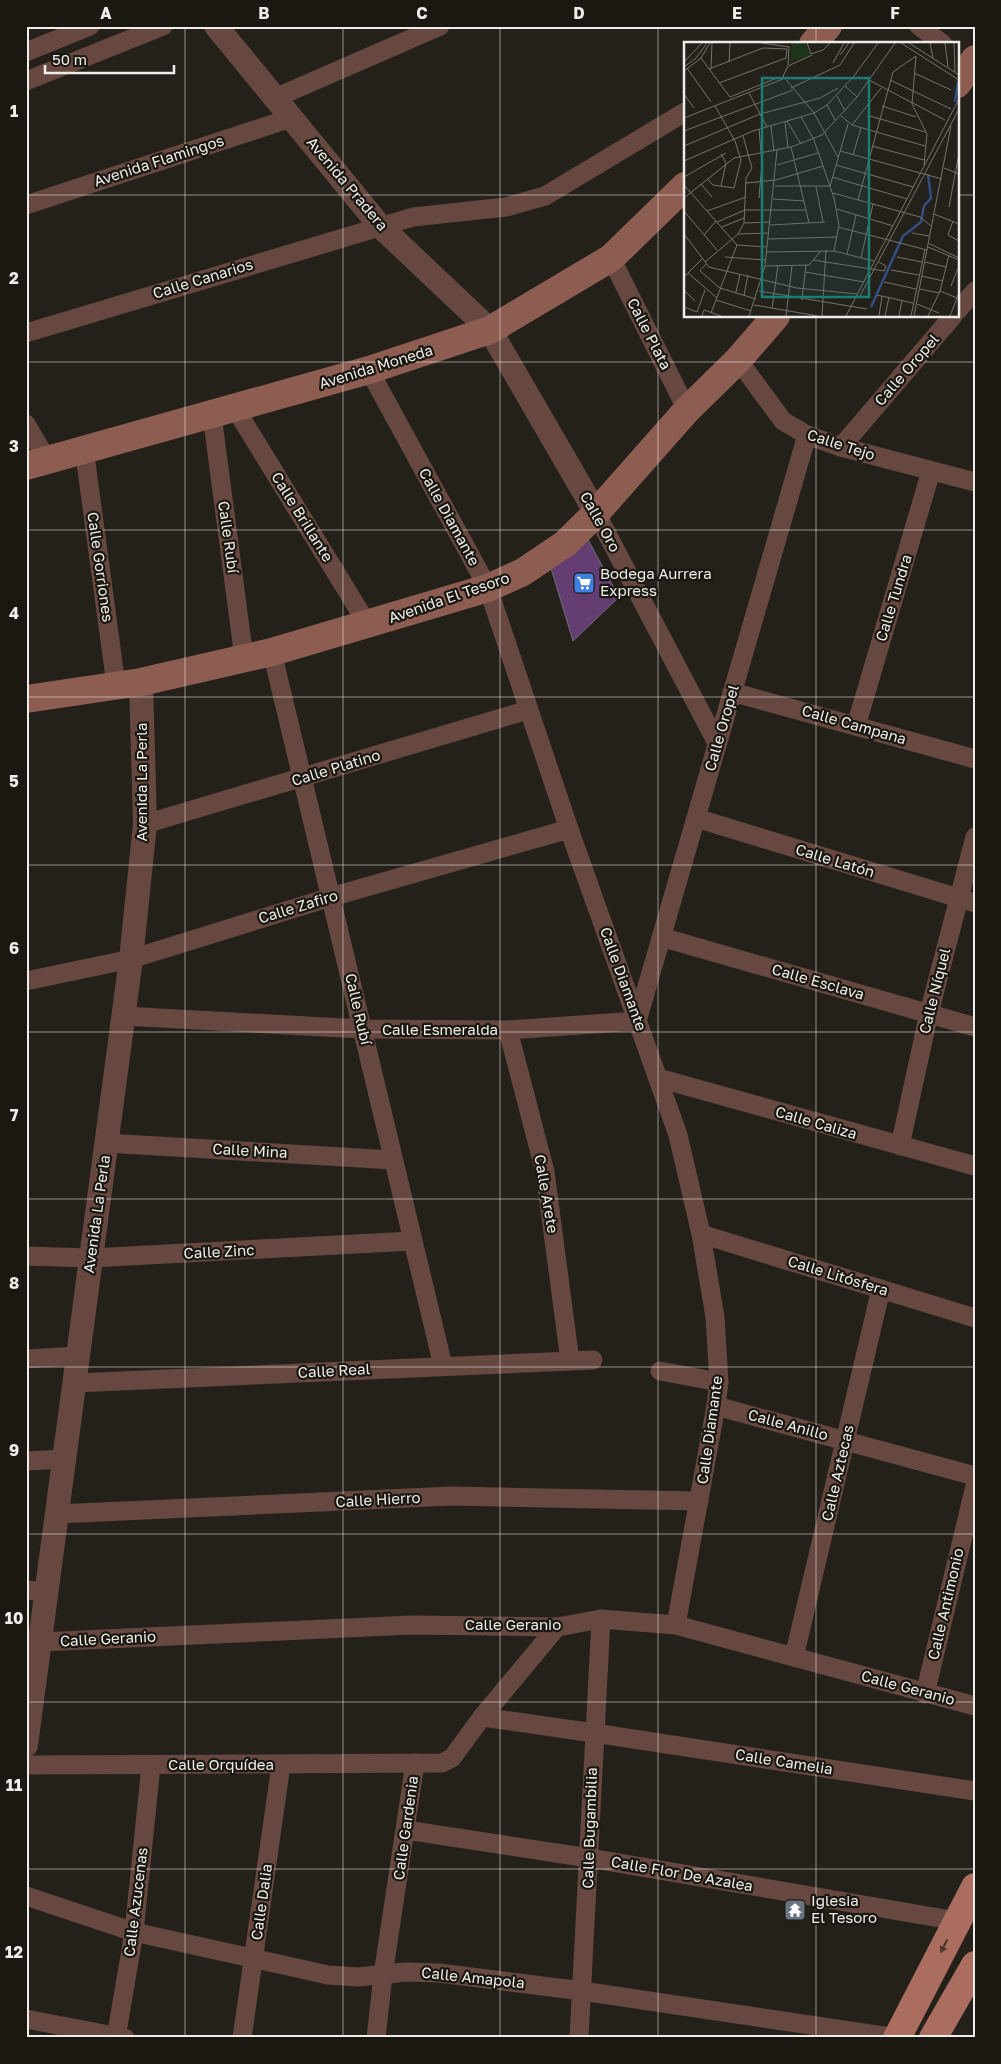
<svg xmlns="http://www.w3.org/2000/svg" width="1001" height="2064" font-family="'Golos Text',sans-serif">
  <rect width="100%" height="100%" fill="#24211a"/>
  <polygon fill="#643d73" stroke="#726c74" points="585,534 619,597 573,641 551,568"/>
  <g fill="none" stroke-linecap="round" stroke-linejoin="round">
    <g stroke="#674841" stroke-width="19">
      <polyline points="919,26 943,44"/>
      <polyline points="26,52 90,26"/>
      <polyline points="26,81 163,26"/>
      <polyline points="275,98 440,26"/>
      <polyline points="26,205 291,118"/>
      <polyline points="611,258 687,410"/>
      <polyline points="957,311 975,291"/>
      <polyline points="26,333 413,217 506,207 545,196 685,112"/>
      <polyline points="738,360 783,421 807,435 841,447 975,482"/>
      <polyline points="369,370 488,588 569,829 678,1135 701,1234 715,1317 719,1382 716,1406 676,1625"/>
      <polyline points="235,408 368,625"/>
      <polyline points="212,415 244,658"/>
      <polyline points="26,424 47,460"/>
      <polyline points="841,447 953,316"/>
      <polyline points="84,448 116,685"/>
      <polyline points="596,513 717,743"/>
      <polyline points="272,652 443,1366"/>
      <polyline points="732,692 975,759"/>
      <polyline points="856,726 931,471"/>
      <polyline points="696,818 975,903"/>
      <polyline points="145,824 528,710"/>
      <polyline points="661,937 975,1027"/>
      <polyline points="26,981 131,959 331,897 569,829"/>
      <polyline points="123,1016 362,1029 508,1030 637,1021 807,435"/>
      <polyline points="508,1030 545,1172 570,1361"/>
      <polyline points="658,1078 975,1166"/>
      <polyline points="106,1143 393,1160"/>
      <polyline points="900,1146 929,1013 975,837"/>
      <polyline points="701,1234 975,1318"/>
      <polyline points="26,1256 91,1258 412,1241"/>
      <polyline points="26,1359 78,1356"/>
      <polyline points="660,1371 719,1382"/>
      <polyline points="75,1383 593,1360"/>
      <polyline points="716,1406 975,1476"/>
      <polyline points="26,1461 64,1459"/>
      <polyline points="57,1514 452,1496 699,1501"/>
      <polyline points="26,1590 47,1592"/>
      <polyline points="40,1642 412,1625 557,1627 601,1619 676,1625 975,1706"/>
      <polyline points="794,1657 881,1289"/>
      <polyline points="925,1694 975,1486"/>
      <polyline points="482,1717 594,1733 975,1791"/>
      <polyline points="26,1765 442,1763 452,1758 482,1717 557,1627"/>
      <polyline points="406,1830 589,1858 957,1921"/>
      <polyline points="26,1896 134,1932 328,1975 358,1977 406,1972 439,1973 582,1991 897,2038"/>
      <polyline points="26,2019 125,2038"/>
      <polyline points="116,2038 134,1932 151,1765"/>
      <polyline points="242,2038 281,1765"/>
      <polyline points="376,2038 383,1975 415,1763"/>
      <polyline points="579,2038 601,1619"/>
    </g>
    <g stroke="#674841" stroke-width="24">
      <polyline points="216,26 380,226 490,330 596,513"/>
      <polyline points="26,1745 131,959 145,824 141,682"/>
    </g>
    <g stroke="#8d5d52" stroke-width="28">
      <polyline points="813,44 828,26"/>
      <polyline points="957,84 975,59"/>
      <polyline points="26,466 369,370 490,330 611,258 685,186"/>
      <polyline points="26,699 141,682 272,652 488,588 523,572 566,543 596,513 687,410 738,360 776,316"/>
    </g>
    <g stroke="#ab6d5f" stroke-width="28">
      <polyline points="897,2038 975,1887"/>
      <polyline points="933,2038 975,1965"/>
    </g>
  </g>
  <defs><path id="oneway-solid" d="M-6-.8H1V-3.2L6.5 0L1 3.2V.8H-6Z" transform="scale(1.25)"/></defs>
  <use fill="#4d362c" href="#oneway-solid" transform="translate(944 1946) rotate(117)"/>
  <path fill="none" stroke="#eeede8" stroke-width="1" stroke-opacity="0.55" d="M185,26V2038M343,26V2038M500,26V2038M658,26V2038M816,26V44M26,195H685M957,195H975M816,316V2038M26,362H975M26,530H975M26,697H975M26,865H975M26,1032H975M26,1199H975M26,1367H975M26,1534H975M26,1702H975M26,1869H975"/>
  <defs>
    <g id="supermarket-square" transform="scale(1.125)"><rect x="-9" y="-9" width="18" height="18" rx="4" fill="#3f7fe0" stroke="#1a1811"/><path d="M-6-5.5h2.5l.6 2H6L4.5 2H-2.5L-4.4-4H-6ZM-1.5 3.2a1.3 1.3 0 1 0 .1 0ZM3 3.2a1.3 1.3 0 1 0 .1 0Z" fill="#fff"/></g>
    <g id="temple-square" transform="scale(1.125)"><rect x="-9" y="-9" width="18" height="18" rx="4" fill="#6b7280" stroke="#1a1811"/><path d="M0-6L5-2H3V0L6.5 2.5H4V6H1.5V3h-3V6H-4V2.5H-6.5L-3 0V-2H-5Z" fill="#fff"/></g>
  </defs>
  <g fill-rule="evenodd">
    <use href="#supermarket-square" x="584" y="583"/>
    <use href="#temple-square" x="795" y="1910"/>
  </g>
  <g text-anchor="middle" stroke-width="4.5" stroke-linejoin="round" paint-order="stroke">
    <g font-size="15" fill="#eeede8" stroke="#1a1811">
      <text transform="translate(159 161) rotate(-18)" y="5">Avenida Flamingos</text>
      <text transform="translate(347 184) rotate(50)" y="5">Avenida Pradera</text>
      <text transform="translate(203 279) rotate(-17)" y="5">Calle Canarios</text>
      <text transform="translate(649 334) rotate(63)" y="5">Calle Plata</text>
      <text transform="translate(376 367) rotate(-17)" y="5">Avenida Moneda</text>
      <text transform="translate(907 370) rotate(-49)" y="5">Calle Oropel</text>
      <text transform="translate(841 445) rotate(18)" y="5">Calle Tejo</text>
      <text transform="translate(302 517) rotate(58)" y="5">Calle Brillante</text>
      <text transform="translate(449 517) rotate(61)" y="5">Calle Diamante</text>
      <text transform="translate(600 522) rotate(61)" y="5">Calle Oro</text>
      <text transform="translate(228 537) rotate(82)" y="5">Calle Rubí</text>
      <text transform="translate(100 567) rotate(82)" y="5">Calle Gorriones</text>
      <text transform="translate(449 598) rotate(-19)" y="5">Avenida El Tesoro</text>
      <text transform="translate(894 598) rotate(-73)" y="5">Calle Tundra</text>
      <text transform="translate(854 725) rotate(16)" y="5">Calle Campana</text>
      <text transform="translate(722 728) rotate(-74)" y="5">Calle Oropel</text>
      <text transform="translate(336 768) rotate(-17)" y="5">Calle Platino</text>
      <text transform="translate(142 782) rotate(-90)" y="5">Avenida La Perla</text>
      <text transform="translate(835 861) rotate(17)" y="5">Calle Latón</text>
      <text transform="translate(298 907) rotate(-17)" y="5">Calle Zafiro</text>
      <text transform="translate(623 979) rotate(70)" y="5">Calle Diamante</text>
      <text transform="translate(818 982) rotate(16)" y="5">Calle Esclava</text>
      <text transform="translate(935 991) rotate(-76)" y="5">Calle Níquel</text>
      <text transform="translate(358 1009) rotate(77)" y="5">Calle Rubí</text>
      <text x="440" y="1035">Calle Esmeralda</text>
      <text transform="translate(816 1123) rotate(16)" y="5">Calle Caliza</text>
      <text transform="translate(250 1151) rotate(3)" y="5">Calle Mina</text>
      <text transform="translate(546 1194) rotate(80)" y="5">Calle Arete</text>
      <text transform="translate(97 1214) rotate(-82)" y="5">Avenida La Perla</text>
      <text transform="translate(219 1252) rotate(-3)" y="5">Calle Zinc</text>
      <text transform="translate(838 1276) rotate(17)" y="5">Calle Litósfera</text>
      <text transform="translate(334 1371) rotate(-3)" y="5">Calle Real</text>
      <text transform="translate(788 1425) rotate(15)" y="5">Calle Anillo</text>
      <text transform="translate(710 1430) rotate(-82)" y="5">Calle Diamante</text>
      <text transform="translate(838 1473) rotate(-77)" y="5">Calle Aztecas</text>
      <text transform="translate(378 1500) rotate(-3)" y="5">Calle Hierro</text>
      <text transform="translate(946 1604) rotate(-77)" y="5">Calle Antimonio</text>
      <text x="513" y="1630">Calle Geranio</text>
      <text transform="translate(108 1639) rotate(-3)" y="5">Calle Geranio</text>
      <text transform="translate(908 1688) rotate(15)" y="5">Calle Geranio</text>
      <text transform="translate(784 1762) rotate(9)" y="5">Calle Camelia</text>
      <text x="221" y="1770">Calle Orquídea</text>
      <text transform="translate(406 1828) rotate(-82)" y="5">Calle Gardenia</text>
      <text transform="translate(590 1828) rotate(-88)" y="5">Calle Bugambilia</text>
      <text transform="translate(682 1874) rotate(10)" y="5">Calle Flor De Azalea</text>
      <text transform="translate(136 1902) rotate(-83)" y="5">Calle Azucenas</text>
      <text transform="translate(262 1902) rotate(-82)" y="5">Calle Dalia</text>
      <text transform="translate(473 1978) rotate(6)" y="5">Calle Amapola</text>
    </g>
    <g font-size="15" fill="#eeede8" stroke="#1a1811" text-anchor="start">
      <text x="600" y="579">Bodega Aurrera<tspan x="600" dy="17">Express</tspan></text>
      <text x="811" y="1906">Iglesia<tspan x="811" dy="17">El Tesoro</tspan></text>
    </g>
  </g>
  <g transform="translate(684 42)">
    <rect width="275" height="275" fill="#24211a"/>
    <path d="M108,1H121L126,13L106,20Z" fill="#1c3518"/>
    <path fill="none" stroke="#334e85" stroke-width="2.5" d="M271,60L274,40M187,265L219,194L237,180L240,164L247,156L244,132"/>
    <path fill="none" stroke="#75736c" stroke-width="1" d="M78,1L105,5L104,23M123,1L127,12L139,8L146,1M217,1L275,38M225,1L275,33M246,1L249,16M261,1L264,25M270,1L271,30M128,13L104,24L99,34L130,71L154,115M156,13L165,1M232,14L228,62L243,92L240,123M17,16L46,55L93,36M0,20L18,1M45,20L46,1M149,21L160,1M0,25L12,16L23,1M3,26L27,60M25,27L79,6L103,7L102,16L35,41M27,27L28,1M0,29L17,16L26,1M230,31L267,48M185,38L261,78M206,38L267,67M161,44L173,55M107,46L156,23L170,1M65,51L83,85M0,52L10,66M153,54L161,69M143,63L151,78M198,64L232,75M157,74L168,83L241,104M186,74L241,90M117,75L130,98L150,156L155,183L150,209M0,76L99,37M103,79L117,102M101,80L104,106M168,83L197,46M87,84L90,109M75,87L78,121L75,156M0,89L109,48M0,104L76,72L136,56L154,46M188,104L240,118M107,105L125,181M156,109L258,137M169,113L177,86M0,119L69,89L130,71L143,63L170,34L194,1M93,123L134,111M152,123L229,145M260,126L275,132M0,135L42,111M148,135L223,157M23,137L29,143L50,146L57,118L51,99L31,64M62,141L92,138L139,124M17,142L28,155M0,143L53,203M37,144L42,121L37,112M91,144H146L164,82M132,145L139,180M149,151L236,175L247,184M0,156L50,116L107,105L138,93L173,55L211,1M89,157L120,159M174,158L209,30L232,14M265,165L275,111M153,167L209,184M0,169L33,208M23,169L62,155M250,172L275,182M269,179L264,193L275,199M33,180L61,168H122M60,181L86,180M86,183L141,180M38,185L60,176M154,185L243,208M228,191L245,194M0,192L25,225L113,246L173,252M54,192L60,181L62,136L68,126L59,94M20,193L32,179M84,197L153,195M244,201L275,216M53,203L83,205M244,205L275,218M82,210L150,209L190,219M163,212L172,173M41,215L81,218M213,215L238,220M177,216L189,162M129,218L200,229L202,224L195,220M21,220L54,192L85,191M241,220L262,225M22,222L16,229L36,246L72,257M81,224L125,223L137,209M207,228L235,233M121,230L180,240M4,231L33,256M238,234L259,239M0,235L18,217M200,240L232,247M267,244L275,224M236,247L255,251M0,248L11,259M75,249L183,267M256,249L273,256M52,250L56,232M60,253L64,233M193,253L229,261M175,256L275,67M32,258L67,269M118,258L122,223M233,262L255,271M70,263L134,274M0,265L13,270L21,248M88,266L94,223M27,271L53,203M18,274L20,268L37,274M65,274L81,224L93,108M102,274L108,224M138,274L142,208M162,274L275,57M195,274L198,254M201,274L205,255M215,274L218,258M227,274L241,207M230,274L267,84M244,274L256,249L265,213M266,274L275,251"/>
    <path fill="#1a7c74" fill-opacity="0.15" stroke="#1a7c74" stroke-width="2.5" d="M78,36H185V255H78Z"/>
    <rect width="275" height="275" fill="none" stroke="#eeede8" stroke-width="2.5"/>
  </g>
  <rect width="1001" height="2064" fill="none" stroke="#1a1811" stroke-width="55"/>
  <path d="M45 65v8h129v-8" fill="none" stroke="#eeede8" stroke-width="2.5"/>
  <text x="52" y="65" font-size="15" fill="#eeede8" stroke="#1a1811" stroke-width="4" paint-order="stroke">50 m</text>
  <rect x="28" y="28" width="946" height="2008" fill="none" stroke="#eeede8" stroke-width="2"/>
  <g font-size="16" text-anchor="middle" font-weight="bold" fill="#eeede8">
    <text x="106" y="19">A</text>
    <text x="264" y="19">B</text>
    <text x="422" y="19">C</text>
    <text x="579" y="19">D</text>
    <text x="737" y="19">E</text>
    <text x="895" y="19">F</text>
    <text x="14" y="117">1</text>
    <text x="14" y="284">2</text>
    <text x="14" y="452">3</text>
    <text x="14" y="619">4</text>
    <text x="14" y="787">5</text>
    <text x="14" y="954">6</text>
    <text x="14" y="1121">7</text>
    <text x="14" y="1289">8</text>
    <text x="14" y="1456">9</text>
    <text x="14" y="1624">10</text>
    <text x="14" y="1791">11</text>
    <text x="14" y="1958">12</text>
  </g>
</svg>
